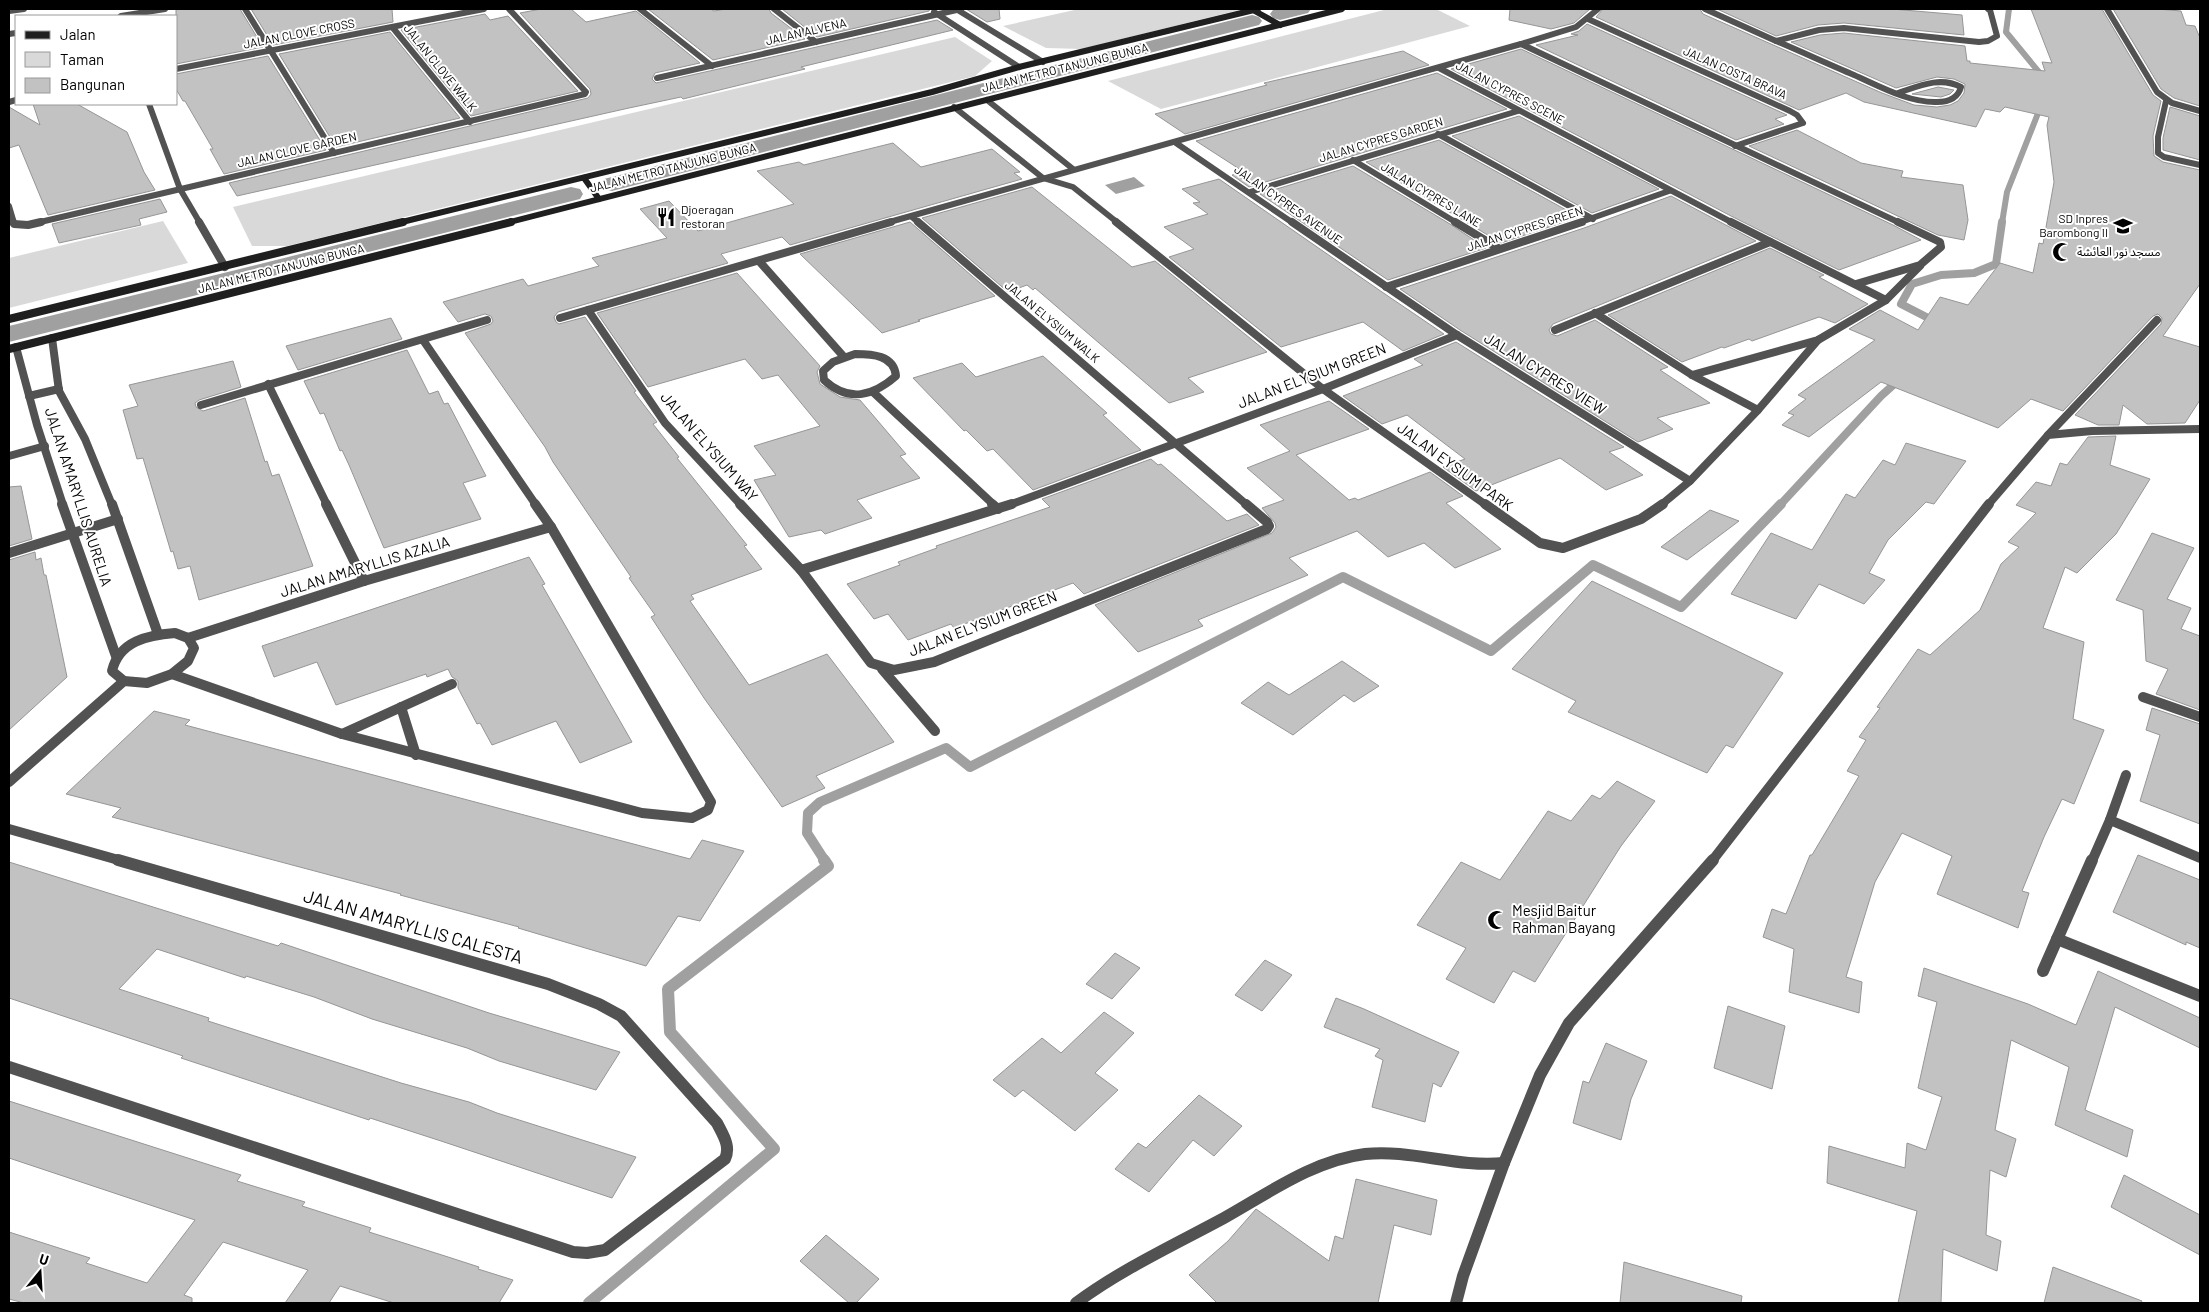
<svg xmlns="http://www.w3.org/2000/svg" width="2209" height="1312" font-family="Barlow,'Noto Sans Arabic',sans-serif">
  <rect width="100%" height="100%" fill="#fff"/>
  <g fill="#d9d9d9">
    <polygon points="1079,9 1243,9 1082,49 1046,48 1003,26"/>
    <polygon points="1388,9 1436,9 1470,26 1161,109 1108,81"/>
    <polygon points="955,37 992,61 975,76 287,246 252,246 233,207"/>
    <polygon points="163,221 188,263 9,308 9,258"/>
  </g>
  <polygon fill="#a0a0a0" points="1134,177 1145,186 1116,194 1105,185"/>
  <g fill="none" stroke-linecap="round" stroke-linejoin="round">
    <g stroke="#a0a0a0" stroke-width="6">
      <polyline points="2009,9 2006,32 2043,77 2044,82"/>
      <polyline points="2002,223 2007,192 2042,103"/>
    </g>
    <g stroke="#a0a0a0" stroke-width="8">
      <polyline points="1938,323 1901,304 1912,284 1941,275 1974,273 1996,264 2002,222"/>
      <polyline points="1780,505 1881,396 1901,378"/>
    </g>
    <polyline stroke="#a0a0a0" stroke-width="10" points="825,861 807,833 808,813 820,802 946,748 970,767 1343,577 1491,651 1593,565 1681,607 1781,504"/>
    <polyline stroke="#a0a0a0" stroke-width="12" points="589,1303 774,1149 670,1032 668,989 828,866 824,860"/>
    <g fill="#a0a0a0" fill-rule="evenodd">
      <polygon points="1277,9 1311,9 1308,13 1280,20 1273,18 1270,14 1273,10"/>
      <polygon points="1252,15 1259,17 1262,21 1259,25 612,191 604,189 600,184 604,179"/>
      <polygon points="571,187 580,189 583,194 580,199 9,342 9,326"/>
    </g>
  </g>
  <g fill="#c2c2c2" stroke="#969696">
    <polygon points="176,9 240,9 263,47 176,64"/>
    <polygon points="251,9 392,9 393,22 273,45"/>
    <polygon points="541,9 571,9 586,22 636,11 700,63 655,73 652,79 656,83 937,20 953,30 801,67 805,69 683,99 681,97 629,108 237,196 229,183 588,98 591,94 590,89 520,13"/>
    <polygon points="648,9 711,9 714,11 726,9 769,9 771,13 805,39 713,60"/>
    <polygon points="782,9 930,9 929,11 817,37"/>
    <polygon points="966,9 999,9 1000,19 987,22"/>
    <polygon points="1510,9 1590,9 1574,23 1551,29 1509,20"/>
    <polygon points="1603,9 1700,9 1703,14 1882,93 1914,105 1937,107 1950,105 1958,101 1964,93 1965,84 1954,79 1937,77 1896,88 1791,42 1820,35 1844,33 1965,46 1967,61 1970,61 1970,63 2045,71 2042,62 2052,63 2031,9 2102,9 2153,95 2161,101 2153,136 2154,156 2163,162 2200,170 2200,284 2163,336 2200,347 2200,400 2185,423 2147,424 2123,405 2119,425 2098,425 2075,415 2161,324 2162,318 2158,314 2153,316 2063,411 2031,399 1998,428 1881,382 1809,437 1782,425 1794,415 1788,413 1806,399 1798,395 1875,340 1849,329 1880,310 1918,330 1940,297 1968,305 2000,263 2033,273 2039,243 2043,244 2054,182 2047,125 2049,117 2005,107 2000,112 1985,109 1976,127 1864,102 1846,93 1799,110 1596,17"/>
    <polygon points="1717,9 1892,9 1962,15 1964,35 1844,23 1818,25 1776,36"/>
    <polygon points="2113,9 2157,9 2181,11 2186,25 2195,26 2200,38 2200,106 2174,98 2161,89"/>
    <polygon points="485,14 490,20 508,16 578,91 471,116 401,30"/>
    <polygon points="1587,24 1787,115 1775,119 1784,124 1736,140 1536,45 1578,35 1571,34 1579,31"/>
    <polygon points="390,32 460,118 336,147 279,54"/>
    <polygon points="1521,49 1893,225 1921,240 1839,270 1731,216 1451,69"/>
    <polygon points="1403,51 1429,65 1185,134 1155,114 1267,85 1264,83"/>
    <polygon points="268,56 326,150 224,174 210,149 213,149 185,101 183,101 176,89 176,74"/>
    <polygon points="1437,73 1507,109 1249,187 1232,175 1244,172 1196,141"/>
    <polygon points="1938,87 1954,90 1950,94 1941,97 1912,94"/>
    <polygon points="33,104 77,104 127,132 144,172 155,190 48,215 19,145 9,148 9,107 40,125"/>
    <polygon points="2170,107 2200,116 2200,160 2163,150 2163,138"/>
    <polygon points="1519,116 1659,189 1592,213 1452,136"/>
    <polygon points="1797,130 1861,163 1903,171 1901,177 1963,185 1968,220 1964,240 1938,235 1749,146"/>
    <polygon points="1439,140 1579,217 1501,243 1366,162"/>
    <polygon points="893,143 921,167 992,149 1020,172 1014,173 1022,179 790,245 782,237 721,254 728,263 558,312 554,317 556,322 559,324 585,317 636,391 634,392 657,422 653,424 679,457 677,458 747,545 744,546 762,569 691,595 694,599 690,601 749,685 827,654 894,742 816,776 825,788 782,807 704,698 651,617 655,615 629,578 631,577 553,462 545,447 465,333 491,324 493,321 491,316 485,314 458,322 443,302 523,279 528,286 599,266 592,258 667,238 640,209 669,201 698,231 794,204 757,171 799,162 804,165"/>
    <polygon points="1353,166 1450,224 1486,248 1388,280 1260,194"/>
    <polygon points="1219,179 1382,292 1444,334 1403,351 1363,322 1281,347 1169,257 1194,249 1164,227 1208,214 1193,203 1200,202 1182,189"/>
    <polygon points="1032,187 1132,267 1155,261 1267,352 1188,378 1204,392 1169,403 1035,288 1033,290 1027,285 1008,292 922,218"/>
    <polygon points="1671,196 1756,241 1553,324 1549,330 1551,334 1557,336 1595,320 1668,367 1660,370 1710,403 1657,418 1673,429 1638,442 1460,330 1400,289 1584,228"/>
    <polygon points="160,199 167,212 139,219 141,225 59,243 52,224"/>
    <polygon points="910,222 995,296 918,320 920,321 882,333 800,254"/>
    <polygon points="1770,248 1824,275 1819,277 1868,304 1835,323 1819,317 1752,341 1749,339 1724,348 1722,347 1682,362 1608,315"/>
    <polygon points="737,273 820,366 817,372 820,384 840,397 860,400 906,454 900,456 920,478 857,500 872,518 825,534 821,530 789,537 754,480 776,475 754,446 820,426 778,375 762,379 745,359 648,387 597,313"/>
    <polygon points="391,318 402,339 298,370 286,346"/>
    <polygon points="1456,342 1624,447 1609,452 1643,475 1606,490 1560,458 1476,491 1443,467 1465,459 1407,415 1382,424 1343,396 1423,365 1414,359"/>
    <polygon points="407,350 429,394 438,391 444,404 448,403 486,476 463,483 481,519 384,548 349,465 342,450 340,451 324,413 320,414 304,381"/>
    <polygon points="1043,356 1107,413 1103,415 1141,450 1033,490 993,449 987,451 966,430 964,431 913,378 962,363 976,377"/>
    <polygon points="233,361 241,387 199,400 195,403 196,407 203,411 245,398 265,462 267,461 272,476 279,474 313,566 199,600 190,566 178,569 173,551 171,552 143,458 137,459 123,410 138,406 129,385"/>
    <polygon points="1329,401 1369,429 1296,455 1349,500 1355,498 1358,500 1430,472 1463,496 1446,503 1501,549 1455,568 1424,543 1388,557 1357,531 1289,558 1308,575 1198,620 1203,626 1138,652 1095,605 1272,533 1276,527 1275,523 1262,508 1284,500 1247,468 1290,451 1260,425"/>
    <polygon points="2116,436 2110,465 2150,479 2116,534 2077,573 2065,567 2043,628 2084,642 2073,719 2104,730 2074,804 2062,799 2044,837 2022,891 2029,893 2018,928 1937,894 1952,856 1902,833 1875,882 1846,977 1862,982 1859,1013 1789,992 1794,949 1763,937 1772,909 1786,914 1810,855 1812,855 1859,776 1847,771 1866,740 1859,737 1880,708 1877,707 1918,649 1930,655 1980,610 2001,564 2019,547 2008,542 2036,513 2016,505 2036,482 2051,486 2060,463 2067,465 2088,437"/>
    <polygon points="1906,443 1966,461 1934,504 1926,502 1888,540 1869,573 1885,580 1864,604 1819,584 1796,619 1731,594 1771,533 1812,550 1846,494 1855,498 1883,460 1895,465"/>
    <polygon points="1151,459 1158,465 1161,464 1227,521 1247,514 1259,525 1084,594 1073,583 954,628 951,624 908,640 888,614 874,619 847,584 900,565 898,562 937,548 936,546 1050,507 1042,499"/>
    <polygon points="21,486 32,539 9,546 9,487"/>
    <polygon points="1710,510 1739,521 1687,560 1661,547"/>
    <polygon points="2152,533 2194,548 2167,599 2191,608 2181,629 2200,636 2200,710 2156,694 2168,669 2146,661 2143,610 2116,600"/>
    <polygon points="35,552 36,560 41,558 44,575 46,575 67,677 9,730 9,560"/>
    <polygon points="529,557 545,584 542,585 632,742 580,763 556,721 492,745 480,723 477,724 458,688 458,681 452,677 448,669 427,677 426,674 336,705 317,662 274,677 262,646"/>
    <polygon points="1592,581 1783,673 1733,748 1726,745 1707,773 1568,712 1576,701 1512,669"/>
    <polygon points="1342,661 1379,686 1354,702 1344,695 1293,735 1241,703 1268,682 1289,695"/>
    <polygon points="2152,708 2200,724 2200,824 2140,801 2160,735 2146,730"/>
    <polygon points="154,711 190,720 185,725 690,859 702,840 744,851 700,921 678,916 646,966 518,928 519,927 400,895 401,894 112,817 121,808 66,794"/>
    <polygon points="1617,781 1655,801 1621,846 1535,982 1513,971 1494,1003 1446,979 1466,948 1417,925 1461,862 1500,880 1548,811 1571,821 1592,795 1600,799"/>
    <polygon points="2138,855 2200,880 2200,948 2186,942 2186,945 2113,912"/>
    <polygon points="9,862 278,946 281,943 489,1013 620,1052 596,1090 499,1061 467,1048 372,1019 314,997 246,976 245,978 157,949 119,989 209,1018 208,1021 401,1083 469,1102 497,1113 636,1157 612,1198 441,1141 370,1118 369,1120 181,1058 183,1056 9,998"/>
    <polygon points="1115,953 1140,968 1112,999 1086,984"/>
    <polygon points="1265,960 1292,975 1262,1011 1235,995"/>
    <polygon points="1924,968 2028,1004 2076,1025 2098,971 2200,1018 2200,1048 2115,1007 2085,1110 2133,1130 2127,1157 2055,1125 2069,1067 2011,1040 1995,1130 2016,1139 2006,1177 1990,1170 1986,1235 2001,1241 1997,1271 1943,1249 1941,1303 1898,1303 1917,1211 1827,1183 1829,1146 1905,1168 1907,1143 1926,1150 1942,1097 1918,1088 1937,1002 1918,996"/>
    <polygon points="1336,998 1364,1009 1459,1052 1441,1087 1433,1083 1425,1122 1372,1107 1383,1060 1375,1056 1380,1049 1324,1027"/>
    <polygon points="1728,1006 1785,1026 1772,1089 1714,1068"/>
    <polygon points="1104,1012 1134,1033 1095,1073 1118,1090 1075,1131 1023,1090 1015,1097 993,1080 1042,1038 1061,1053"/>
    <polygon points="1606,1043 1647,1061 1631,1099 1621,1140 1573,1123 1583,1081 1589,1083"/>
    <polygon points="1199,1095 1242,1126 1214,1156 1193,1140 1149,1192 1115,1169 1138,1143 1146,1148"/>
    <polygon points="9,1101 241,1175 237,1181 305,1202 302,1206 371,1228 369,1232 445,1256 479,1267 478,1269 513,1280 499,1303 394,1303 340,1286 329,1303 285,1303 308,1270 223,1242 184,1295 192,1298 192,1303 24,1303 9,1299 9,1232 90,1258 86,1263 147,1283 195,1220 9,1158"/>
    <polygon points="2124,1175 2200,1215 2200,1255 2111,1207"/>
    <polygon points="1356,1179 1437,1200 1431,1235 1394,1225 1378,1303 1217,1303 1189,1275 1228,1241 1256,1209 1329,1261 1335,1236 1343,1239"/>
    <polygon points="826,1235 879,1279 856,1303 849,1303 800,1261"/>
    <polygon points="1624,1262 1742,1296 1741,1303 1620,1303"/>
    <polygon points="2053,1267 2142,1301 2141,1303 2044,1303"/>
  </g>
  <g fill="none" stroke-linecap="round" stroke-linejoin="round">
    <g stroke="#525252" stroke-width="6">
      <polyline points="245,9 334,153"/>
      <polyline points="640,9 712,66"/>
      <polyline points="774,9 816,42"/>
      <polyline points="956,9 1043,62"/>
      <polyline points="1705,9 1776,41 1819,30 1844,28 1979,42 1988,41 1997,36 1990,10 1988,9"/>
      <polyline points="2107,9 2157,92 2172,103 2200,111"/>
      <polyline points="9,11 24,9"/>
      <polyline points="934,12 1019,67"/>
      <polyline points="121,16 165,9"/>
      <polyline points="1588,19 1790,111 1797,115 1803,123 1735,146"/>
      <polyline points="393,28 470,122"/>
      <polyline points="9,34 16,33"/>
      <path d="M1776,41C1802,52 1828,64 1854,75C1879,86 1909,103 1937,102C1948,102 1958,98 1961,87C1940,76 1919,86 1898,93"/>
      <polyline points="1521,44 1900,223"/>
      <polyline points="1439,68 1733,223"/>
      <polyline points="176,69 484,9"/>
      <polyline points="657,78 961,9"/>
      <polyline points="987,100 1073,169"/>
      <polyline points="2166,101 2158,137 2158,153 2164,157 2200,165"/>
      <polyline points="9,102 16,100"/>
      <polyline points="149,104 180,189 200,223"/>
      <polyline points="954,107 1043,178 1073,187 1118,223"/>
      <polyline points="1438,134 1593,219"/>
      <polyline points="1176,143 1293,223"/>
      <polyline points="1353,160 1457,223"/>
      <polyline points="1250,192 1518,111"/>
      <polyline points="9,206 14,223"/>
      <polyline points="912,217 919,223"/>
      <polyline points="36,223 585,94 586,92 509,9"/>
      <polyline points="886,223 1521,44 1576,27 1598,9"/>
      <polyline points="1578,223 1669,191"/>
    </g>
    <g stroke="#525252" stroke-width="8">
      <polyline points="13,222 14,224 28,225 41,222"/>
      <polyline points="199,222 225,267"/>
      <polyline points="918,222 1247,505"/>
      <polyline points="1116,222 1323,389 1486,505"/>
      <polyline points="1292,222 1457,335 1690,481"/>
      <polyline points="1455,222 1498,248"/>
      <polyline points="1731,222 1886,300"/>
      <polyline points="759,261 844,357"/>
      <polyline points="1856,284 1920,265 1941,247 1940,242 1898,222"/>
      <polyline points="1386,287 1582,222"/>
      <polyline points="588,310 665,423 741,505"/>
      <polyline points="1595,313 1692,375 1758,410"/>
      <polyline points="560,318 891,222"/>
      <polyline points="1555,330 1770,242"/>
      <polyline points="52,338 59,391 85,439 112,505"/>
      <polyline points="423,340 536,505"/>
      <polyline points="16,347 37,425 63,505"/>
      <path d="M855,354C872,354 894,355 896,376C873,396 849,403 824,380L823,371L833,362Z"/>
      <polyline points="1692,375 1818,340 1886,300 1920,266"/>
      <polyline points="268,384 327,505"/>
      <polyline points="873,392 994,505"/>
      <polyline points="29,396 59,389"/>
      <polyline points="201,405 487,320"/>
      <polyline points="2048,435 2157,320"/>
      <polyline points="9,456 45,446"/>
      <polyline points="1009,505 1323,389 1457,335"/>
      <polyline points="1661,505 1690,481 1758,410 1818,340"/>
      <polyline points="1988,505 2048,435 2092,431 2200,429"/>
    </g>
    <g stroke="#525252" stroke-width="10">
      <polyline points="62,504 116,656"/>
      <polyline points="112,504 158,634"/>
      <polyline points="326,504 364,581"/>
      <polyline points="740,504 801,570 871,663 894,670 934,662 1267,529 1269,526 1267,522 1246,504"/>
      <polyline points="992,504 998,509"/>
      <polyline points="1485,504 1540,543 1563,548 1641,519 1663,504"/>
      <polyline points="9,553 118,519"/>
      <polyline points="801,570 1012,504"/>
      <path d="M175,633L188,638L194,648L188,661L172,674L147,683L124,681L112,671C119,641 148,635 175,633Z"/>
      <polyline points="188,638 364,581 551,527"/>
      <polyline points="882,669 935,731"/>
      <polyline points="172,674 342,734 642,813 692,818 708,810 711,802 551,527 535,504"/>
      <polyline points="2143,697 2200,717"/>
      <polyline points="401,707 416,755"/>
      <polyline points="342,734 452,684"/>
      <polyline points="9,782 124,681"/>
      <polyline points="2110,820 2200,858"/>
      <polyline points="9,829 122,861"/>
      <polyline points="1712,861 1989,504"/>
      <polyline points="2092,861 2110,820 2126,775"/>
    </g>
    <g stroke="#525252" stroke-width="12">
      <polyline points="2057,939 2200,996"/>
      <polyline points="2043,971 2092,860"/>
      <path d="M9,1067L573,1252L587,1253L605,1250L725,1159C731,1146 723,1135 717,1123L621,1016L599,1004L548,984L118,860"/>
      <path d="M1076,1303C1122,1269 1174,1245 1224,1218C1267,1194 1314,1160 1365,1154C1411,1149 1457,1168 1504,1163"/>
      <polyline points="1456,1303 1463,1276 1504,1163 1540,1075 1569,1023 1713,860"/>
    </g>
    <g stroke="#1f1f1f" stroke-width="6">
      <polyline points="1253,10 1280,25"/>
      <polyline points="584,178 599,199"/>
      <polyline points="398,223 932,92 1019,67 1258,9"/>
      <polyline points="506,223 1342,9"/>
    </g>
    <g stroke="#1f1f1f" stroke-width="8">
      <polyline points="9,319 403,222"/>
      <polyline points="9,349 511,222"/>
    </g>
  </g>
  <defs>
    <g id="restaurant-bare" transform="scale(1.5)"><path d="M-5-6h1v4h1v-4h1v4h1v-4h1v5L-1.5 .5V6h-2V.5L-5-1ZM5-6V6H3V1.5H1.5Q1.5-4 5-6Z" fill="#000" stroke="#fff" stroke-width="2.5" paint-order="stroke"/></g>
    <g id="school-bare" transform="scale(1.5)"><path d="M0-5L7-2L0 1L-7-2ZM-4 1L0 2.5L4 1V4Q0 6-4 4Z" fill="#000" stroke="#fff" stroke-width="2.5" paint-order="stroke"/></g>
    <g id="mosque-bare" transform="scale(1.5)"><path d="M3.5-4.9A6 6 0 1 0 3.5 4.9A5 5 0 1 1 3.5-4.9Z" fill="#000" stroke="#fff" stroke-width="2.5" paint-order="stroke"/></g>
  </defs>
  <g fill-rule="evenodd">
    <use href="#restaurant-bare" x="666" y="217"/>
    <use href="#school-bare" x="2123" y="226"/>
    <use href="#mosque-bare" x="2062" y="252"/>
    <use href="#mosque-bare" x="1497" y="920"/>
  </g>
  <g text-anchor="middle" stroke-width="4" stroke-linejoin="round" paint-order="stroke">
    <g font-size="12" fill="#000" stroke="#fff">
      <text transform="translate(806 32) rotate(-13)" y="4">JALAN ALVENA</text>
      <text transform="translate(299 34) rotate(-11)" y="4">JALAN CLOVE CROSS</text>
      <text transform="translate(440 68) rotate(51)" y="4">JALAN CLOVE WALK</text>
      <text transform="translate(1065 68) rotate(-14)" y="4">JALAN METRO TANJUNG BUNGA</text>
      <text transform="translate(1735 73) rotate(24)" y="4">JALAN COSTA BRAVA</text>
      <text transform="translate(1510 93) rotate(28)" y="4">JALAN CYPRES SCENE</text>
      <text transform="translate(1381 140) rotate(-17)" y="4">JALAN CYPRES GARDEN</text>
      <text transform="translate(297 150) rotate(-13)" y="4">JALAN CLOVE GARDEN</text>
      <text transform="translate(673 168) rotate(-14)" y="4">JALAN METRO TANJUNG BUNGA</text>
      <text transform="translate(1431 195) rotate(31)" y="4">JALAN CYPRES LANE</text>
      <text transform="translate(1288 205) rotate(35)" y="4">JALAN CYPRES AVENUE</text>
      <text transform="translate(1525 229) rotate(-18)" y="4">JALAN CYPRES GREEN</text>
      <text transform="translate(281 269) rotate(-14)" y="4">JALAN METRO TANJUNG BUNGA</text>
      <text transform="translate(1052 322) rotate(40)" y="4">JALAN ELYSIUM WALK</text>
    </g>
    <g font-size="12" fill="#000" stroke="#fff" text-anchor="start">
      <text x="681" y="214">Djoeragan<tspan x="681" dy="14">restoran</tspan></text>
      <text x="2108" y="223" text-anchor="end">SD Inpres<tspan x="2108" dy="14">Barombong II</tspan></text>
      <text x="2077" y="256">مسجد نور العائشة</text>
    </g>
    <g font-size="15" fill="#000" stroke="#fff">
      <text transform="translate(1545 374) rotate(32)" y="5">JALAN CYPRES VIEW</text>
      <text transform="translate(1312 376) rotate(-21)" y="5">JALAN ELYSIUM GREEN</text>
      <text transform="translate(709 447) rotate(49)" y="5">JALAN ELYSIUM WAY</text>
      <text transform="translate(1455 467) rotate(36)" y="5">JALAN EYSIUM PARK</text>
      <text transform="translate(78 497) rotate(72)" y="5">JALAN AMARYLLIS AURELIA</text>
      <text transform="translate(365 567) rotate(-17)" y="5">JALAN AMARYLLIS AZALIA</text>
      <text transform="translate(983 624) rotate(-21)" y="5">JALAN ELYSIUM GREEN</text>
    </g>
    <g font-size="15" fill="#000" stroke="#fff" text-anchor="start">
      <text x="1512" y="916">Mesjid Baitur<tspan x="1512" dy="17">Rahman Bayang</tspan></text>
    </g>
    <g font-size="18" fill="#000" stroke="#fff">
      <text transform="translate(413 927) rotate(16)" y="6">JALAN AMARYLLIS CALESTA</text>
    </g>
  </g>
  <rect width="2209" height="1312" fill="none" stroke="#000000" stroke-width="20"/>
  <rect x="15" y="15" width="162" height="90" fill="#ffffff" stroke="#999999"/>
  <rect x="25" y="31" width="25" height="8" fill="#1f1f1f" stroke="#999999"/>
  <text x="60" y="40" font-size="15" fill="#000000">Jalan</text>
  <rect x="25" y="52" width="25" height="15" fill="#d9d9d9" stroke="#999999"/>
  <text x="60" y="65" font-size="15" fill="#000000">Taman</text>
  <rect x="25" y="78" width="25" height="15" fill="#c2c2c2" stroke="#999999"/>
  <text x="60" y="90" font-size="15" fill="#000000">Bangunan</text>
  <g transform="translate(40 1272) rotate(18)" stroke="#ffffff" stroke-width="4" paint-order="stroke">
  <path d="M0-4L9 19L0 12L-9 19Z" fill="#000000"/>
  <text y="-8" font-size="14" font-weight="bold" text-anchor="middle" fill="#000000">U</text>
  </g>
</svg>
